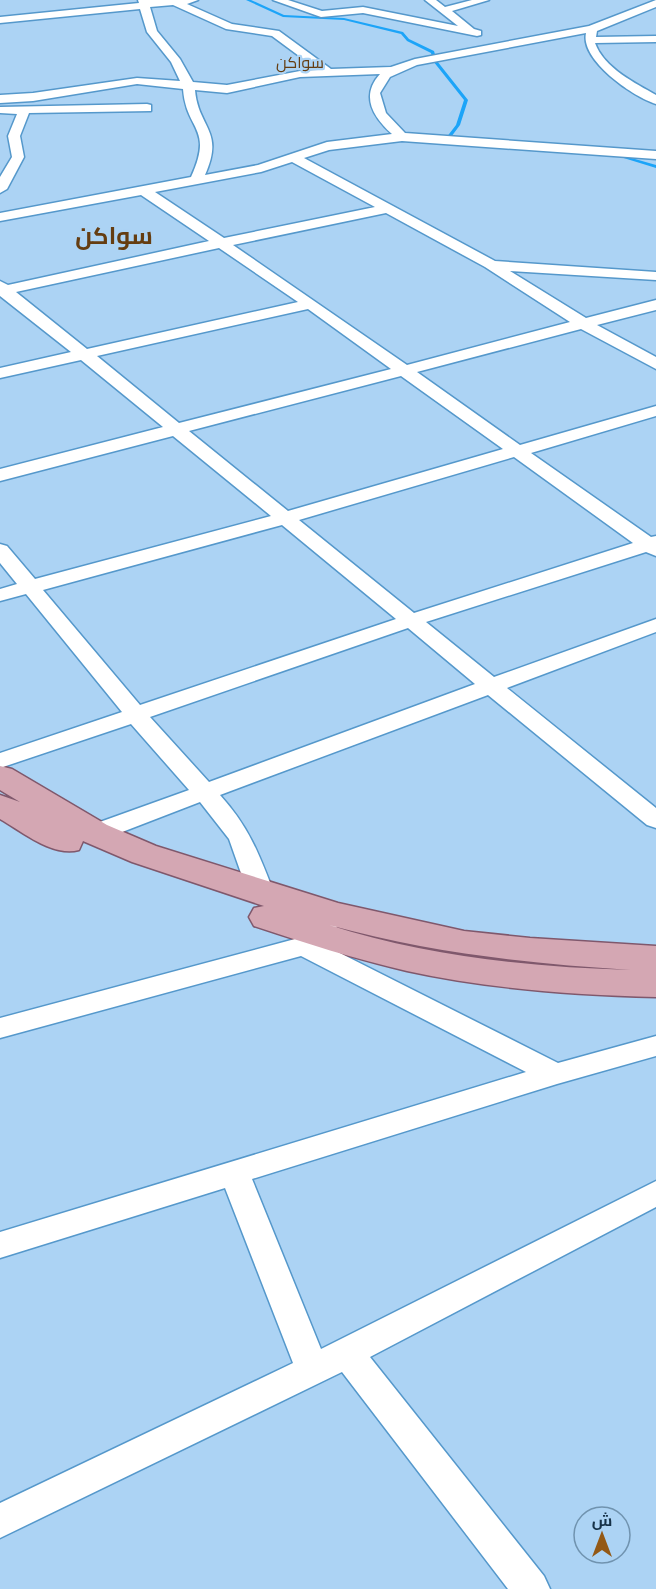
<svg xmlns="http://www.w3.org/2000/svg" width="656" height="1589" font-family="Jost,Cairo,sans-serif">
  <rect width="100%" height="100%" fill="#acd3f4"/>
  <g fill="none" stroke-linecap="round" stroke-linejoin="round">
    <g fill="#1ca4f8" fill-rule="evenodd">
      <polygon points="246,0 251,0 284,15 344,18 403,32 409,39 434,51 437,61 468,100 460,125 451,137 458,140 456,141 446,138 456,125 464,100 433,61 431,53 407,41 401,34 344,20 283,17"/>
      <polygon points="614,153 656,165 656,168 614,155"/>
    </g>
    <g stroke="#5598cb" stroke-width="3">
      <g id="minor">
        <path d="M138,0H198L187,4L232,24L279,31L331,69L391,67L415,59L589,26L656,0V7L597,31L596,37L656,36V42L595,43C604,68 635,83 656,95V104C633,97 580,60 586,33L417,65L390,77L380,93L386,113L405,133L656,151V159L402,141L329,150L304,158L495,261L656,272V280L510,271L586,318L656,300V310L597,325L656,357V369L581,329L417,372L520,445L656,406V416L531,453L651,537L656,536V556L646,552L426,622L494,677L656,619V632L507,688L656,808V828L647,825L488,695L220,795C249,827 259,854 274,893L270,899L261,901L252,899L248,893L229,839L200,802L104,839L95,841L86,839L83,833L86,827L189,790L131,724L0,768V753L122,712L26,594L0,601V589L17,584L0,563V544L7,546L35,579L271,516L173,436L0,481V469L163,427L81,360L0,378V368L71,352L0,296V281L8,285L209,241L141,195L0,221V213L191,177C214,127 186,131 183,89L137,84L33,101L0,103V95L33,93L137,78L180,81L171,62L147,32L140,9L0,23V17L139,3ZM173,5L226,29L272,36L318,70L300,71L227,85L193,82L180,59L157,31L150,7ZM380,74C360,96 373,117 392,134L327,142L258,165L205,175C225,130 198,128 195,90L227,93L300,77ZM292,162L375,207L224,238L155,192L261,172ZM386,213L485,267L570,322L407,365L233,245ZM219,248L298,302L87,349L16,292ZM308,309L391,369L179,423L97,356ZM401,376L503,449L288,511L189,431ZM514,457L633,543L414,613L299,520ZM282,525L396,619L140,705L43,590ZM408,628L475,684L209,782L150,717Z"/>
        <polygon points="273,0 288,0 322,11 363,7 458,26 425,0 436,0 445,7 472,0 489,0 452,11 474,29 481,31 481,35 477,36 363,13 321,17"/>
        <polygon points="147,104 151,105 151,111 29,113 20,136 24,157 7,189 0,193 0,177 12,157 8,136 17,114 0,113 0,107"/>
        <polygon points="330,911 339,914 343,920 322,944 558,1063 656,1036 656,1056 557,1084 252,1179 321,1349 656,1181 656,1207 370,1357 544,1576 550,1589 508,1589 342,1372 0,1538 0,1503 293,1363 225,1188 0,1258 0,1232 526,1072 301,956 0,1038 0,1018 295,939 321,914"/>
      </g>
    </g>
    <g stroke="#7f586c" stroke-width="3">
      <path id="primary" d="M0,766L12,769L107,825L156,846L338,903L464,931L530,938L656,946V997C573,995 489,989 407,971C355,959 305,943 254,926L249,917L254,908L264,906L132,862L83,841L79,850C52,857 23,832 0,819V795L20,802L0,790ZM329,925C431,953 525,963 631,970C529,967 426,956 329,925Z"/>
    </g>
    <use href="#minor" fill="#fff" fill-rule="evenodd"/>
    <use href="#primary" fill="#d4a7b3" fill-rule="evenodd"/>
  </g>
  <g text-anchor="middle" stroke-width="4.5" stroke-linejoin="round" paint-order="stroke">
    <g font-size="16" fill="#653d11" stroke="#acd3f4">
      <text x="300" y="68">سواكن</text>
    </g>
    <g font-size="24" font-weight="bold" fill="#653d11" stroke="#acd3f4">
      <text x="114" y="244">سواكن</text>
    </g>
  </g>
  <g transform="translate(602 1535)"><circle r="28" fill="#acd3f4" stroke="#7093af" stroke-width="1.5"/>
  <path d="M0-4.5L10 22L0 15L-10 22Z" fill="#935916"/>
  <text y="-9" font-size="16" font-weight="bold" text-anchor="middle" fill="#163248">ش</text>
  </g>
</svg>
